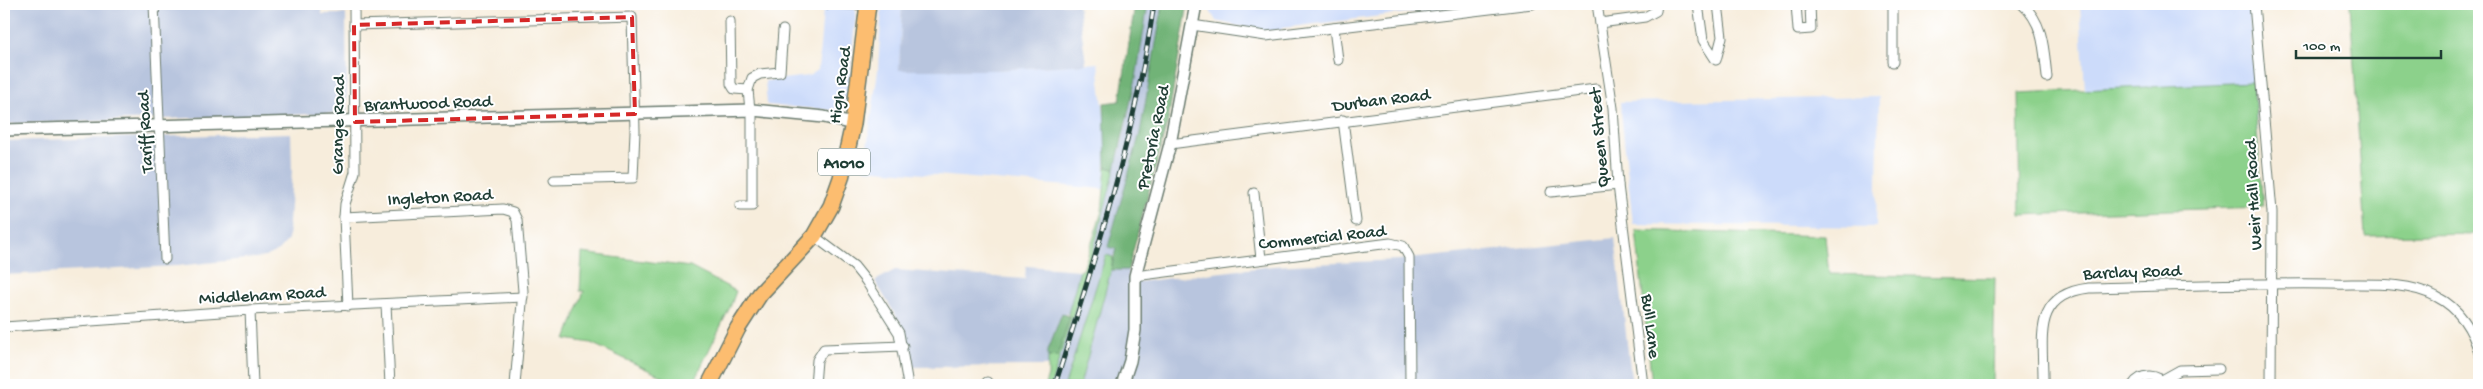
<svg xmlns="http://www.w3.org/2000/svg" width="2483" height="389" font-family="'Gochi Hand',sans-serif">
  <rect width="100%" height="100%" fill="#fff"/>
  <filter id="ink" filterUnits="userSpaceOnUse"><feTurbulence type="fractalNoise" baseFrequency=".02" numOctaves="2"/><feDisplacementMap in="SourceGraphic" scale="10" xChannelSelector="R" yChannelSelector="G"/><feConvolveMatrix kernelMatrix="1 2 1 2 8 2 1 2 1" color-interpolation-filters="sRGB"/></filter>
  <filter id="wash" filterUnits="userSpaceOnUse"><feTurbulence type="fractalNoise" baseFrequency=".0096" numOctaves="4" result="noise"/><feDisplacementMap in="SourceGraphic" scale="20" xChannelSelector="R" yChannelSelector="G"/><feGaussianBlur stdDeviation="1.12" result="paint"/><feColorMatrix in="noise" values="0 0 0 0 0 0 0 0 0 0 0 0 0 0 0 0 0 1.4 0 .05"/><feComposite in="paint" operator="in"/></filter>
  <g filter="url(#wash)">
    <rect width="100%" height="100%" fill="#f7eddc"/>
    <g fill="#ccdbfa">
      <polygon points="804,4 853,4 856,12 850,74 850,100 842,111 767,105 765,81 809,76 818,70 823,10 804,9"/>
      <polygon points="882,4 902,4 899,70 996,70 1098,63 1106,133 1104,189 864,169 878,70"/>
      <polygon points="1210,4 1479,4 1282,28 1281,30 1266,32 1216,21 1209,9"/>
      <polygon points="2080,4 2249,4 2263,207 2020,215 2018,93 2085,91"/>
      <polygon points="1879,97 1876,227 1633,224 1620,102"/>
    </g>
    <g fill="#b8c5de">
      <polygon points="4,4 321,4 322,14 346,14 347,113 4,124"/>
      <polygon points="902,4 1078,4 1086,64 996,70 899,70"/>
      <polygon points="1148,4 1163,4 1140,133 1109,246 1116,249 1113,257 1106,256 1065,385 1051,385 1094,248 1123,139 1136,78"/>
      <polygon points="291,133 292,170 288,240 278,251 265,257 176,266 4,275 4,141"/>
      <polygon points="1615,238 1632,385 1080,385 1111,270 1128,270 1129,283 1273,266 1398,260"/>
      <polygon points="1026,266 1080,270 1068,314 1062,313 1048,350 1048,366 914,367 901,324 875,281 895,270 1025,279"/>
    </g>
    <g fill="#8cd18b" stroke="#568760">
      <polygon points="2350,4 2479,4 2479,234 2365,236"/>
      <polygon points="2253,82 2263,207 2020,215 2018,93"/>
      <polygon points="1106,167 1115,169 1094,248 1051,385 1045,385 1048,375 1048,357 1057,356 1070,317 1068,314 1080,270 1083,270 1102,211"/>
      <polygon points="1636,230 1825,236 1829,274 1995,278 1993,385 1652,385"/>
      <polygon points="582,253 690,267 736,291 731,305 692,385 680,385 591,343 566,339 584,291 580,291"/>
      <polygon points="1106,255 1113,257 1111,270 1080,385 1065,385"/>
    </g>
    <g fill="#71b377" stroke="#487856">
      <polygon points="1135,4 1148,4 1136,78 1115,169 1106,167 1104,103 1120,101"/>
      <polygon points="1163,4 1188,4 1168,120 1128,270 1111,270 1116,249 1108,247 1140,133"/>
      <polygon points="1062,313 1070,317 1057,356 1048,357 1048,350"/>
    </g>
  </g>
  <g filter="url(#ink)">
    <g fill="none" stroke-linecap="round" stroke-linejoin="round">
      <g stroke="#6b7b6f" stroke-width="11">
        <g id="minor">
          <polyline points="154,4 165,259"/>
          <polyline points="813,4 868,5"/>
          <polyline points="1597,4 1613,108 1618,185 1643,385"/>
          <polyline points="1698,4 1703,40 1716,60 1722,37 1718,4"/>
          <polyline points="1796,4 1798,30 1811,29 1810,4"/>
          <polyline points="1893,4 1893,62"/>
          <path d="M2022,4C2044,23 2044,50 2047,77"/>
          <polyline points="2254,4 2272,212 2271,385"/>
          <polyline points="730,21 731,84 734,89 748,90"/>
          <polyline points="1600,23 1645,17 1656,11 1657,4"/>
          <polyline points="354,25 632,17 635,131 633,178 554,180"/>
          <polyline points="1192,25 1266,36 1532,4"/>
          <polyline points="1334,28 1338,60"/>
          <polyline points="750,110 748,90 752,78 760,74 780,72 783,30"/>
          <polyline points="1343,120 1356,221"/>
          <polyline points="1170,144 1596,89"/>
          <polyline points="1551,192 1618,185"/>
          <polyline points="1254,193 1261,259"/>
          <polyline points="740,206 752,206 752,110"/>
          <polyline points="344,217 503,209 513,212 517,220 523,291 515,385"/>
          <polyline points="814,236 854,266 866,281 899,333 908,385"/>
          <polyline points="1135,276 1390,243 1403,246 1409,257 1410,385"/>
          <polyline points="386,304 390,385"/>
          <polyline points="348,306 344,217 345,204 355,172 354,4"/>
          <polyline points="250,310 253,385"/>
          <polyline points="4,327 250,310 523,297"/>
          <polyline points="2162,380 2180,370 2219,369"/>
          <polyline points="987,382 987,385"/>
          <polyline points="815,385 817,360 824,349 903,346"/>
          <path d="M2043,385C2044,340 2030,295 2089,288C2169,286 2249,283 2329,284C2363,285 2406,280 2437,297C2459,308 2473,330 2479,353"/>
          <path d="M2133,385C2141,372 2158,374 2166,385"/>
        </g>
      </g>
      <g stroke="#6b7b6f" stroke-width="14">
        <g id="tertiary">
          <polyline points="4,130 752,110 824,117 853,124"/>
          <polyline points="1122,385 1130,361 1135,330 1135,276 1170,144 1196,4"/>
        </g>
      </g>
      <g stroke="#6b7b6f" stroke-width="18">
        <polyline id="primary" points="709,385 738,328 760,294 814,236 831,206 841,178 853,124 868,4"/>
      </g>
      <use href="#minor" stroke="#fff" stroke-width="9"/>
      <use href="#tertiary" stroke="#fff" stroke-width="11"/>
      <use href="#primary" stroke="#fcbd6f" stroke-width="15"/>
      <g stroke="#1f3d34" stroke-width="5">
        <path id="rail" d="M1055,385C1095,259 1135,135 1154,4"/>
      </g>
      <use href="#rail" stroke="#fff" stroke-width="3" stroke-dasharray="9" stroke-linecap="butt"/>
    </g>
  </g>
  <path fill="none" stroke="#d62828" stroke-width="4" stroke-dasharray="10 6" stroke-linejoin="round" d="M632,17L635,114L355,122L354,25Z"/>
  <g text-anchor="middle" stroke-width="4" stroke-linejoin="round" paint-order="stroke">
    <rect fill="#fff" stroke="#627771" stroke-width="1" x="818" y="148.5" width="52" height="27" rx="4"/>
    <g font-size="16" font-weight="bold" fill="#1f3d34">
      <text x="844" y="168">A1010</text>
    </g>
    <g font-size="18" fill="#1f3d34" stroke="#fff">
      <text transform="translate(839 85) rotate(-82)" y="6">High Road</text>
      <text transform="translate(1381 99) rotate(-7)" y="6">Durban Road</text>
      <text transform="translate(428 102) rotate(-2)" y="6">Brantwood Road</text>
      <text transform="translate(337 125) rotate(-89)" y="6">Grange Road</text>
      <text transform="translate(144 132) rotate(-93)" y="6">Tariff Road</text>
      <text transform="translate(1152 137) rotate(-78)" y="6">Pretoria Road</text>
      <text transform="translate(1598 138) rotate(-95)" y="6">Queen Street</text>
      <text transform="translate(2252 195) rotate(-93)" y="6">Weir Hall Road</text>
      <text transform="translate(440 196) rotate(-3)" y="6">Ingleton Road</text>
      <text transform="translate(1322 236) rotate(-6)" y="6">Commercial Road</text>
      <text transform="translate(2132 271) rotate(-2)" y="6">Barclay Road</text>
      <text transform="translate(262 294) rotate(-3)" y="6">Middleham Road</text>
      <text transform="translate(1652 326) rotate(83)" y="6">Bull Lane</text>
    </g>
  </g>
  <rect width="2483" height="389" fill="none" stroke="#fff" stroke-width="20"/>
  <path d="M2296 50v8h145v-8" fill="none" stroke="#1f3d34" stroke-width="2.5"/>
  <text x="2303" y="50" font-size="15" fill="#1f3d34" stroke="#ffffff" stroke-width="4" paint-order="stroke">100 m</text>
</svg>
